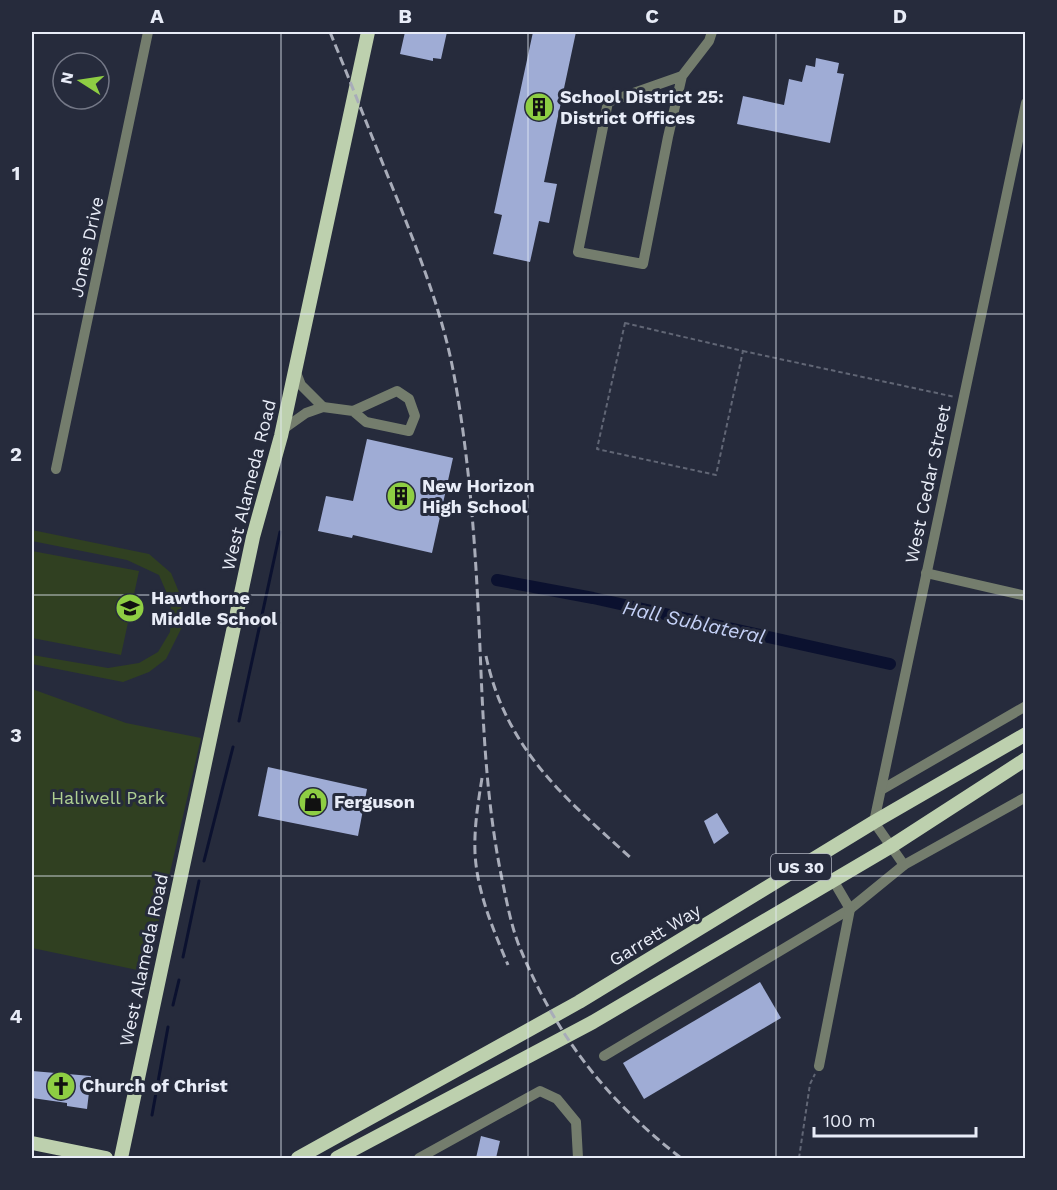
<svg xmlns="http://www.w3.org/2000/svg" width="1057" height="1190" font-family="'Work Sans',sans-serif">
  <rect width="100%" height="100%" fill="#262b3c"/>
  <g fill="#304021">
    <polygon points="32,530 149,554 171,573 181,597 182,627 166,659 149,672 123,682 32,664 32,655 108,668 139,663 158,652 170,632 171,603 159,575 127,560 32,541"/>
    <polygon points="32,551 139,571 121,655 32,638"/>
    <polygon points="32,689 126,723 201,738 147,972 32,948"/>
  </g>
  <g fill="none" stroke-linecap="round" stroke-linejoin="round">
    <g stroke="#0b112f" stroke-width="3">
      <polyline points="239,721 280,532"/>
      <polyline points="204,861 233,747"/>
      <polyline points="183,957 199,881"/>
      <polyline points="173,1005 179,980"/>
      <polyline points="152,1115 168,1027"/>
    </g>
    <polyline stroke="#0b112f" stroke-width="12" points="497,580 593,598 890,664"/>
  </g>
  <g fill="#9facd5">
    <polygon points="405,32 447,32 441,59 433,58 433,61 400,54"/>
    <polygon points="533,32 576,32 544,182 557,184 549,223 539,221 530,262 493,254 502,215 494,213"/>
    <polygon points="816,58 839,63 837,73 844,74 830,143 737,124 743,96 784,105 789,79 802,82 806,65 815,67"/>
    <polygon points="367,439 453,458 432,553 353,535 352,538 318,531 326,496 353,501"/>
    <polygon points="268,767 367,789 358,836 258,816"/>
    <polygon points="717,813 729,833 714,844 704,821"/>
    <polygon points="760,982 781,1018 644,1099 623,1063"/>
    <polygon points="32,1071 91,1076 87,1109 67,1106 67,1103 32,1098"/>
    <polygon points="481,1136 500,1141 496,1158 476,1158"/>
  </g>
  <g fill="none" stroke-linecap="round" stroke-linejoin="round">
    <g stroke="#616675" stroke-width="2" stroke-dasharray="4.5 3" stroke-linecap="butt">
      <polygon points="625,323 743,351 716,475 597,449"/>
      <polyline points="743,351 955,397"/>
      <polyline points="799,1158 810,1084 815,1074"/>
    </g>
    <g stroke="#747d6d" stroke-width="10">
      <polyline points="682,76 608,102 578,252 643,264 668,137 682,76 709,41 712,32"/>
      <polyline points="295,370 301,385 323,407"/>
      <polyline points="282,430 306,413 323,407 353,411 366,422 409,431 415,416 409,399 397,391 353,411"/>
      <polyline points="56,469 148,32"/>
      <polyline points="926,573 1026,596"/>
      <polyline points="881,790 1026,706"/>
      <polyline points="904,865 874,822 1026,103"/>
      <polyline points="604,1056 850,909 904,865 1026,797"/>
      <polyline points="819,1066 850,909 833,880"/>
      <polyline points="419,1158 540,1091 557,1099 576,1122 578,1158"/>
    </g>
    <g stroke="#bdd0ae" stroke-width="14">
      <polyline points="32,1143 106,1158"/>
      <polyline points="121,1158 253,537 281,436 368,32"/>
      <polyline points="298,1158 579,1002 874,822 1026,734"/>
      <polyline points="337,1158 593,1022 890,847 1026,759"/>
    </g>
    <g stroke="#a8acb9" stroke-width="3" stroke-dasharray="9 4.5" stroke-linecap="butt">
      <path d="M330,32C353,88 375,145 398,201C420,257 443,315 454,375C472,473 477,573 481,672C484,743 488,814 503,884C507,903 511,924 518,943C554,1033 605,1099 681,1158"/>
      <path d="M486,656C506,750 565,798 632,859"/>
      <path d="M482,778C478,803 474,828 475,853C477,892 493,929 508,965"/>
    </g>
  </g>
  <path fill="none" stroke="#e8ecf7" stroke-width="1.5" stroke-opacity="0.55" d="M281,32V1158M528,32V1158M776,32V1158M32,314H1026M32,595H1026M32,876H1026"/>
  <defs>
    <g id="building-disc" transform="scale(1.5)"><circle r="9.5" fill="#8ece43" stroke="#262b3c"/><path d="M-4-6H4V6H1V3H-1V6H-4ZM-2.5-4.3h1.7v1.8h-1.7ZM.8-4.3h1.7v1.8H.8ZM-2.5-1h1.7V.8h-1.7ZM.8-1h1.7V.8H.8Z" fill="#111"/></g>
    <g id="school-disc" transform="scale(1.5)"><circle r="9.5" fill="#8ece43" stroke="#262b3c"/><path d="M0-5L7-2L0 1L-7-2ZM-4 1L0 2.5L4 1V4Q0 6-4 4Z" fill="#111"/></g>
    <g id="shop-disc" transform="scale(1.5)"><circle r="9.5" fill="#8ece43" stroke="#262b3c"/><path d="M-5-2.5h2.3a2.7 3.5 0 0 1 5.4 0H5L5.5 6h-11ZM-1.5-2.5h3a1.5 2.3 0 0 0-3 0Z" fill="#111"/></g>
    <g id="church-disc" transform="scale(1.5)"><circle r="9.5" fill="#8ece43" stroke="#262b3c"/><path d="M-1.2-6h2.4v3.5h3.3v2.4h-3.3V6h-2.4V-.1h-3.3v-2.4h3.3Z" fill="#111"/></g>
  </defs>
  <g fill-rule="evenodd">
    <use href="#building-disc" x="539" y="107"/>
    <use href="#building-disc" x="401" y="496"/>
    <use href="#school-disc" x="130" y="608"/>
    <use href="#shop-disc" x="313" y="802"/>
    <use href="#church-disc" x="61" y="1086"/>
  </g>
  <g text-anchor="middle" stroke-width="6" stroke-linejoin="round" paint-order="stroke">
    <rect fill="#262b3c" stroke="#aeb2bf" stroke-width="1.5" x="771" y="854" width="60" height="26" rx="4.5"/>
    <g font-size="16" font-weight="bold" fill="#e8ecf7">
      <text x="801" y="873">US 30</text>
    </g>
    <g font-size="18" font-weight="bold" fill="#e8ecf7" stroke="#262b3c" text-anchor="start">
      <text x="560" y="103">School District 25:<tspan x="560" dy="21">District Offices</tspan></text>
      <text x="422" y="492">New Horizon<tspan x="422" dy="21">High School</tspan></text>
      <text x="151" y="604">Hawthorne<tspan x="151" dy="21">Middle School</tspan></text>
      <text x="334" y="808">Ferguson</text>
      <text x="82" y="1092">Church of Christ</text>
    </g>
    <g font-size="18" fill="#e8ecf7" stroke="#262b3c">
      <text transform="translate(87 247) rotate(-78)" y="6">Jones Drive</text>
      <text transform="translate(928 484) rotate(-78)" y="6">West Cedar Street</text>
      <text transform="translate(249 485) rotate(-76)" y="6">West Alameda Road</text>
      <text transform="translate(655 935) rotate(-31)" y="6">Garrett Way</text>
      <text transform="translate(144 960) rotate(-78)" y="6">West Alameda Road</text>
    </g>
    <g font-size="18" fill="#afd092" stroke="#262b3c">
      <text x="108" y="804">Haliwell Park</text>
    </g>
    <g font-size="20" font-style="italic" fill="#c6d2f8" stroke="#262b3c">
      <text transform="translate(694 622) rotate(12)" y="7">Hall Sublateral</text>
    </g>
  </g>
  <rect width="1057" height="1190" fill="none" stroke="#262b3c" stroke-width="66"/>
  <g transform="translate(81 81) rotate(282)"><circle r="28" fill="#262b3c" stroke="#747887" stroke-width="1.5"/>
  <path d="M0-4.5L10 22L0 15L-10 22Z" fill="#8ece43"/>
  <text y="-9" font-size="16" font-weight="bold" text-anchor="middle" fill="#e8ecf7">N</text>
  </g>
  <path d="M814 1127v9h162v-9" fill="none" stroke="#e8ecf7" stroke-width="3"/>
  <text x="823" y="1127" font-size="18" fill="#e8ecf7" stroke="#262b3c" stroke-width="4.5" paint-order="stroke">100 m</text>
  <rect x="33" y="33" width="991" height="1124" fill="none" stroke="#e8ecf7" stroke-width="2"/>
  <g font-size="20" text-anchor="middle" font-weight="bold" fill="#e8ecf7">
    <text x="157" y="23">A</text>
    <text x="405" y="23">B</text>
    <text x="652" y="23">C</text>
    <text x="900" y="23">D</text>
    <text x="16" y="180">1</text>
    <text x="16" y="461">2</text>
    <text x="16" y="742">3</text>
    <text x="16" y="1023">4</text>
  </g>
</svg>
